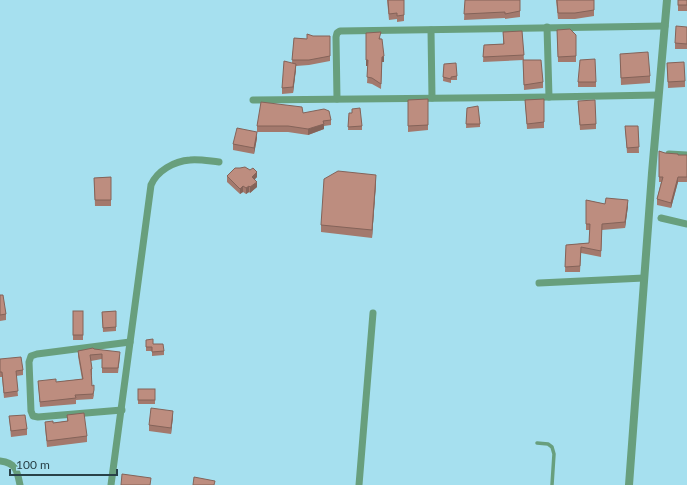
<svg xmlns="http://www.w3.org/2000/svg" width="687" height="485" font-family="Lato,sans-serif">
  <rect width="100%" height="100%" fill="#a6e0ef"/>
  <g fill="none" stroke-linecap="round" stroke-linejoin="round">
    <polyline stroke="#689f7d" stroke-width="3.5" points="537,443 548,444 552,447 554,454 552,485"/>
    <g stroke="#689f7d" stroke-width="7">
      <polyline points="547,27 549,97"/>
      <polyline points="431,30 432,98"/>
      <polyline points="337,99 336,37 337,33 340,31 665,26"/>
      <polyline points="253,100 549,97 658,95"/>
      <polyline points="669,154 687,155"/>
      <polyline points="661,218 687,224"/>
      <polyline points="539,283 644,278"/>
      <polyline points="122,410 38,417 33,416 31,411 29,362 31,356 37,354 130,342"/>
      <path d="M0,461C16,463 17,470 20,485"/>
      <path d="M111,485L151,185C157,171 174,161 190,160C199,159 209,161 219,162"/>
      <polyline points="359,485 373,313"/>
    </g>
    <polyline stroke="#689f7d" stroke-width="8" points="629,485 652,173 667,0"/>
  </g>
  <g fill="#a3796d">
    <polygon points="387,0 404,0 404,21 397,22 397,19 389,20"/>
    <polygon points="465,0 520,0 520,17 505,19 505,18 464,20"/>
    <polygon points="556,0 594,0 594,16 575,19 558,19"/>
    <rect x="678" y="0" width="9" height="11"/>
    <polygon points="687,27 687,49 675,49 675,43"/>
    <polygon points="557,30 576,35 576,62 558,62"/>
    <polygon points="522,31 524,60 543,82 543,88 524,90 523,60 483,62 484,45 503,44 503,32"/>
    <polygon points="366,33 381,38 380,39 384,62 382,62 381,89 372,84 367,83 368,66 366,66"/>
    <polygon points="313,36 330,36 330,61 309,65 296,66 293,93 282,94 282,88 292,63 294,38 307,39"/>
    <polygon points="620,54 650,76 650,83 621,85"/>
    <polygon points="667,63 685,81 685,87 668,88"/>
    <polygon points="444,64 457,76 457,80 451,80 451,83 443,81"/>
    <rect x="578" y="82" width="18" height="5"/>
    <polygon points="428,99 428,130 408,132 408,100"/>
    <polygon points="544,99 544,128 527,129 525,100"/>
    <polygon points="578,101 596,124 596,129 580,130"/>
    <polygon points="467,108 480,124 480,127 466,128"/>
    <polygon points="303,113 331,120 331,125 324,126 324,129 308,135 288,132 257,132 257,126"/>
    <polygon points="349,113 362,126 362,130 348,130"/>
    <polygon points="625,126 638,126 639,153 627,153"/>
    <polygon points="257,138 254,154 233,150 233,144"/>
    <polygon points="659,151 665,153 678,155 687,155 687,182 678,182 671,208 657,205 657,199 661,182 659,182"/>
    <polygon points="227,176 257,177 255,179 257,187 250,193 249,192 246,194 243,192 240,194 227,182"/>
    <polygon points="111,177 111,206 95,206 94,178"/>
    <polygon points="376,183 372,238 321,232 321,225"/>
    <polygon points="586,200 605,204 628,206 625,228 602,230 601,257 581,253 580,272 565,272 566,245 589,243 590,230 586,230"/>
    <polygon points="0,295 6,314 6,320 0,321"/>
    <rect x="73" y="311" width="10" height="29"/>
    <polygon points="116,311 116,331 103,332 102,312"/>
    <polygon points="146,340 164,351 164,355 152,356 152,351 146,351"/>
    <polygon points="94,349 120,357 118,373 102,373 102,359 91,361 92,369 92,375 91,375 92,386 94,395 93,399 76,400 76,404 40,407 38,381 56,382 82,379 78,356 78,351"/>
    <polygon points="0,359 23,370 23,375 16,376 18,396 4,398 2,377 0,377"/>
    <rect x="138" y="389" width="17" height="15"/>
    <polygon points="67,415 87,436 87,442 47,447 45,427 45,422 53,423 67,421"/>
    <polygon points="9,416 27,429 27,435 11,437"/>
    <polygon points="173,416 171,434 149,431 149,425"/>
  </g>
  <g fill="#846359">
    <polygon points="384,56 384,62 382,62 381,89 382,57"/>
    <rect x="366" y="60" width="2" height="6"/>
    <polygon points="296,64 296,70 293,93 293,87"/>
    <polygon points="324,124 324,129 308,135 308,129"/>
    <polygon points="257,132 257,138 254,154 254,148"/>
    <polygon points="257,172 257,177 252,182 252,177"/>
    <polygon points="376,175 376,183 372,238 372,230"/>
    <polygon points="678,177 678,182 671,208 671,203"/>
    <polygon points="257,182 257,187 250,193 250,187"/>
    <polygon points="243,186 243,192 240,194 240,189"/>
    <polygon points="249,186 249,192 246,194 246,188"/>
    <polygon points="628,200 628,206 625,228 625,222"/>
    <polygon points="173,411 173,416 171,434 171,428"/>
  </g>
  <g fill="#bd8d7f" stroke="#846359">
    <polygon points="388,0 404,0 404,15 397,16 397,13 389,14"/>
    <polygon points="465,0 520,0 520,11 505,14 505,12 464,14"/>
    <polygon points="557,0 594,0 594,10 575,13 558,13"/>
    <rect x="678" y="0" width="9" height="5"/>
    <polygon points="676,26 687,27 687,44 675,43"/>
    <polygon points="570,29 576,35 576,56 558,57 557,30"/>
    <polygon points="522,31 524,55 483,57 484,45 504,44 503,32"/>
    <polygon points="381,32 379,39 382,39 384,56 382,57 381,84 372,78 367,77 368,60 366,60 366,33"/>
    <polygon points="307,34 313,36 330,36 330,56 309,60 292,60 294,38 307,39"/>
    <polygon points="648,52 650,76 621,78 620,54"/>
    <polygon points="595,59 596,82 578,82 580,60"/>
    <polygon points="523,60 541,60 543,82 524,85"/>
    <polygon points="284,61 296,64 293,87 282,88"/>
    <polygon points="684,62 685,81 668,82 667,63"/>
    <polygon points="456,63 457,76 451,77 451,79 443,77 444,64"/>
    <polygon points="428,99 428,125 408,126 408,100"/>
    <polygon points="544,99 544,122 527,124 525,100"/>
    <polygon points="595,100 596,124 580,125 578,101"/>
    <polygon points="261,102 302,107 303,113 324,109 329,111 331,120 323,121 324,124 308,129 288,126 257,126"/>
    <polygon points="478,106 480,124 466,124 467,108"/>
    <polygon points="360,108 362,126 348,127 349,113 352,113 352,109"/>
    <polygon points="625,126 638,126 639,147 627,148"/>
    <polygon points="237,128 257,132 254,148 233,144"/>
    <polygon points="659,151 665,153 678,154 678,155 687,155 687,177 678,177 671,203 657,199 663,177 659,177"/>
    <polygon points="245,167 250,170 253,168 257,172 252,177 257,182 250,187 249,186 246,188 243,186 240,189 227,176 235,168 240,168"/>
    <polygon points="338,171 376,175 372,230 321,225 324,179"/>
    <polygon points="111,177 111,200 95,200 94,178"/>
    <polygon points="606,198 628,200 625,222 602,224 601,251 581,247 580,266 565,267 566,245 589,243 590,224 586,224 586,200 605,204"/>
    <polygon points="0,295 3,295 6,314 0,315"/>
    <rect x="73" y="311" width="10" height="24"/>
    <polygon points="116,311 116,327 103,328 102,312"/>
    <polygon points="153,339 153,344 163,344 164,351 152,352 152,347 146,347 146,340"/>
    <polygon points="93,348 94,349 120,352 118,368 102,368 102,354 90,355 92,369 91,369 92,386 94,385 94,390 93,394 75,395 76,398 40,402 38,381 56,379 56,382 83,379 78,351"/>
    <polygon points="21,357 23,370 16,371 18,391 4,393 2,372 0,372 0,359"/>
    <rect x="138" y="389" width="17" height="11"/>
    <polygon points="151,408 173,411 171,428 149,425"/>
    <polygon points="84,413 87,436 47,441 45,422 53,421 53,423 68,421 67,415"/>
    <polygon points="25,415 27,429 11,431 9,416"/>
    <polygon points="122,474 151,478 150,485 121,485"/>
    <polygon points="194,477 215,481 214,485 193,485"/>
  </g>
  <path d="M10 469v6h107v-6" fill="none" stroke="#294147" stroke-width="2"/>
  <text x="16" y="469" font-size="12" fill="#294147" stroke="#a6e0ef" stroke-width="3" paint-order="stroke">100 m</text>
</svg>
